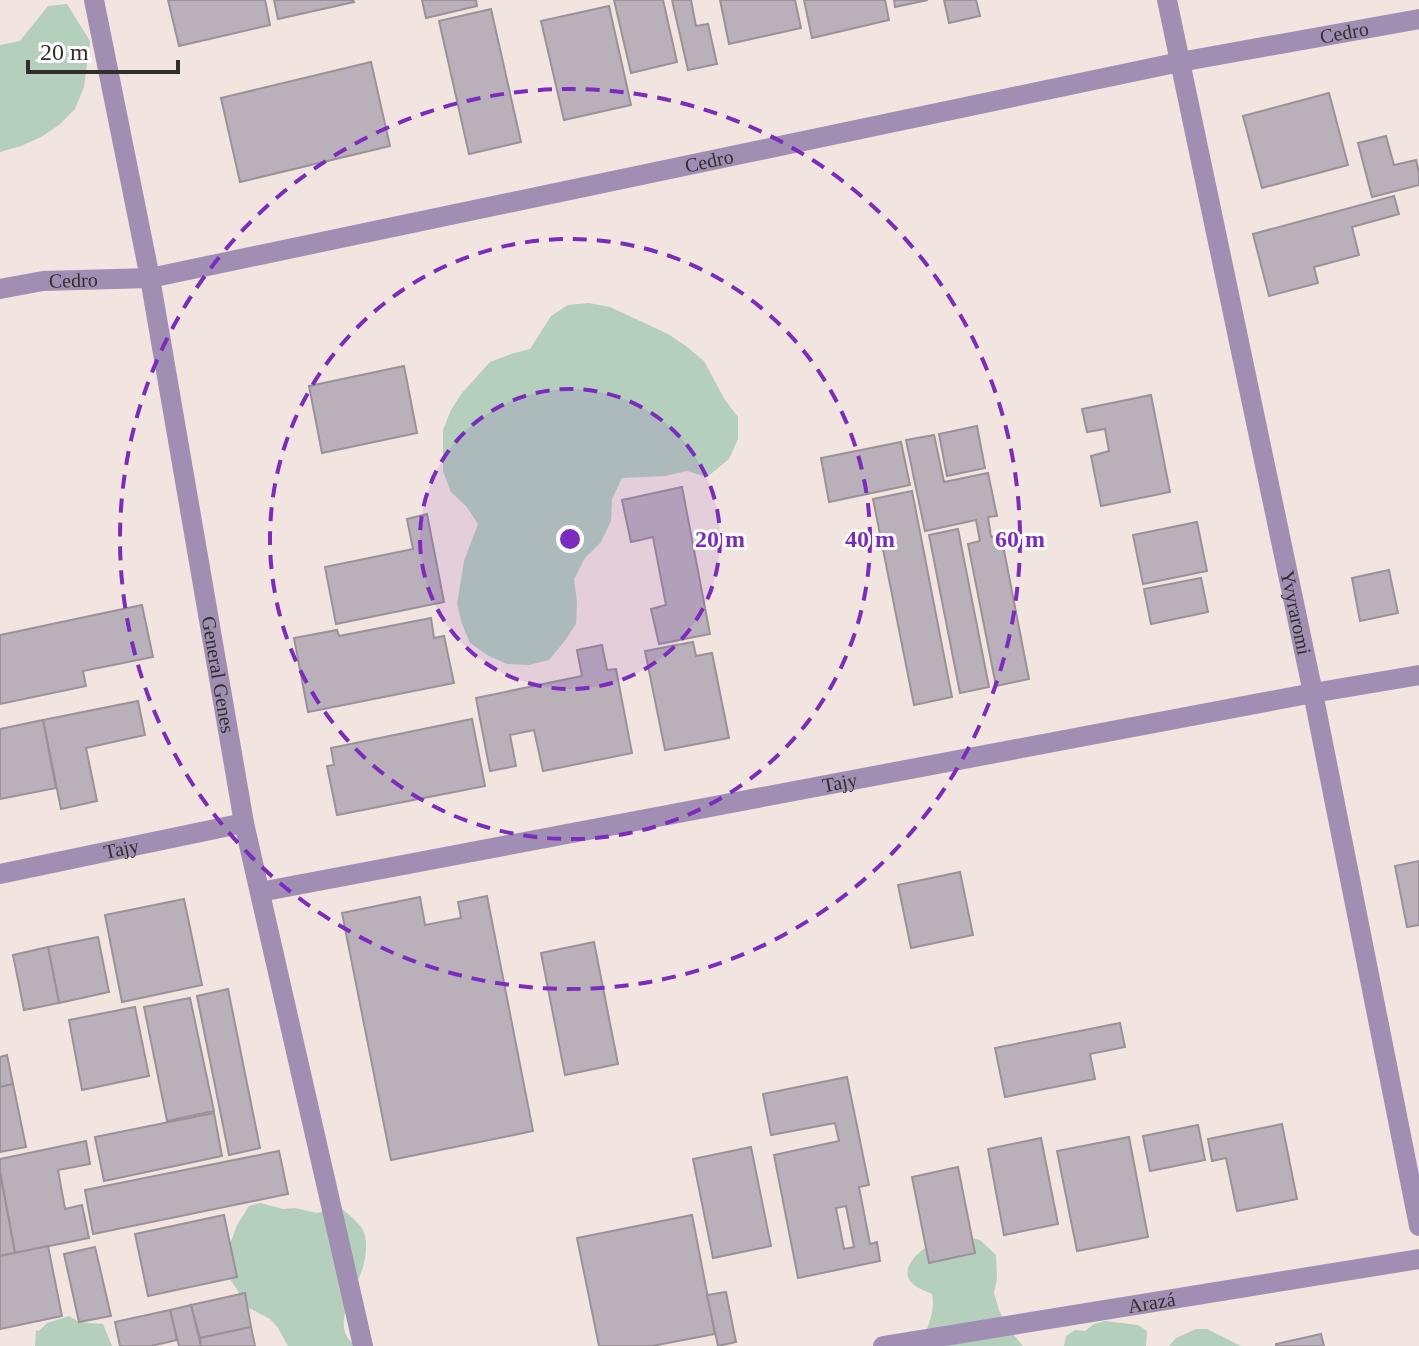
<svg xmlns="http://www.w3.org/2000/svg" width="1419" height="1346" font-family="Georgia,serif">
  <rect width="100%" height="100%" fill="#f2e5df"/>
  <g fill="#b4cfbc">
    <polygon points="67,4 90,41 84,87 75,109 59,125 41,137 21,146 0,152 0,45 20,41 48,6"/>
    <polygon points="589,303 610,307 668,334 686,346 704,361 725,400 738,417 738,439 729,459 707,477 687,471 665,476 622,478 612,499 611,521 601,542 585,558 574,579 577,602 576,624 564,642 549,660 529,665 507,664 487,655 470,643 462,624 457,604 464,561 478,524 466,506 451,492 443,471 443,430 451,410 462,393 490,362 511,354 530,349 551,316 568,305"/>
    <path d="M260,1203L283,1209L295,1208L317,1213L339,1207C348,1214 362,1224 365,1235C367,1244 366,1258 363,1267C356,1290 327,1329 357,1346H288L278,1328L270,1319L249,1308L224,1270L225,1258L237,1225L249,1206Z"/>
    <path d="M969,1237L980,1240L996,1255L997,1279L994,1293L999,1310L1008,1328L1023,1346H922C926,1327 936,1313 932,1294C926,1291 919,1289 914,1285C897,1272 917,1251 931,1245C941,1239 957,1239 969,1237Z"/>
    <polygon points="69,1316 79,1322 103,1324 112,1346 35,1346 36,1330 39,1331 47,1323"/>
    <polygon points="1105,1321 1138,1325 1147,1331 1146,1346 1064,1346 1066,1336 1075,1330 1085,1331 1094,1324"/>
    <polygon points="1196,1329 1207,1329 1241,1346 1169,1346 1176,1338"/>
  </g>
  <g fill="#bab0b9" stroke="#9a9199" stroke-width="2" fill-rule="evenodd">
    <polygon points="168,0 265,0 270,25 179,46"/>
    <polygon points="274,0 353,0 354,2 278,19"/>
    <polygon points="422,0 476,0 477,6 426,18"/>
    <polygon points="614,0 663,0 677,62 631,73"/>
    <polygon points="672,0 691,0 696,26 708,24 717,64 688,70"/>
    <polygon points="720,0 795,0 801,28 729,44"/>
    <polygon points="804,0 885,0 889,20 812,38"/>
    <polygon points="894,0 928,0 895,7"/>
    <polygon points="944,0 976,0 980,16 949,23"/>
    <polygon points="609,6 631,105 564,120 541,21"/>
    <polygon points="491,9 521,142 469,154 439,21"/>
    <polygon points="371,62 390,146 240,182 221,98"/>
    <polygon points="1329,93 1348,165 1262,188 1243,116"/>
    <polygon points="1386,136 1394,165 1416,160 1419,173 1419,185 1372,197 1358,143"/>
    <polygon points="1394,196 1399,214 1352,227 1359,255 1314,267 1318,283 1269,296 1253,234"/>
    <polygon points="404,366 417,433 322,453 309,386"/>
    <polygon points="1151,395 1170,492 1101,506 1091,456 1109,451 1105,429 1087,432 1082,409"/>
    <polygon points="977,426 985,468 947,476 939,434"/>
    <polygon points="934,435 944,482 988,473 997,516 988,517 991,537 1001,535 1029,679 996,686 968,544 980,541 976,520 925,531 906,440"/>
    <polygon points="901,442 910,485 829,502 821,458"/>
    <polygon points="682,487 710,634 659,644 651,609 666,605 653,537 631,542 622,500"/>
    <polygon points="912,491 952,697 914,705 873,499"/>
    <polygon points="427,514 444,602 336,624 325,567 413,549 407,519"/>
    <polygon points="1197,522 1207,571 1143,584 1133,535"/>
    <polygon points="958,529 989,687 960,693 929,535"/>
    <polygon points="1389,570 1398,613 1360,621 1352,578"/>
    <polygon points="1201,578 1208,612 1151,624 1144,589"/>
    <polygon points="142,605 153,657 83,671 86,686 0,704 0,635"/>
    <polygon points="431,618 434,638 444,636 454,683 308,712 294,638 337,630 339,636"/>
    <polygon points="693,642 696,656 712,653 729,738 665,750 645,651"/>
    <polygon points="602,645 607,670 616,669 632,753 543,771 534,730 510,735 516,766 490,771 476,698 582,676 577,650"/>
    <polygon points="138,701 145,735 86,748 97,801 61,809 43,720"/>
    <polygon points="472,719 485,786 337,815 327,766 334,765 331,748"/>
    <polygon points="43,720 56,788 0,799 0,729"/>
    <polygon points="1419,861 1419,925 1407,927 1395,866"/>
    <polygon points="960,872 973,935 911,948 898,885"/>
    <polygon points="487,896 533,1131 391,1160 342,913 420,897 425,925 461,918 458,902"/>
    <polygon points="184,899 202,985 122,1002 105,915"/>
    <polygon points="98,937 109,992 59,1003 48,947"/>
    <polygon points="594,942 618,1064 565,1075 541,953"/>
    <polygon points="48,947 59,1003 24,1010 13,955"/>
    <polygon points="228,989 260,1148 229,1155 197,996"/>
    <polygon points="190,998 214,1111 167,1121 144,1007"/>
    <polygon points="135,1007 149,1076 82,1090 69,1020"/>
    <polygon points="1120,1023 1125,1047 1090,1054 1095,1079 1005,1097 995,1048"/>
    <polygon points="7,1055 13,1084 0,1087 0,1057"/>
    <path d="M847,1077L869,1185L859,1187L870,1244L877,1242L880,1261L798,1278L774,1155L839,1141L835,1123L771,1135L763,1094ZM846,1206L854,1247L844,1249L836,1208Z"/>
    <polygon points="13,1084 26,1147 0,1152 0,1087"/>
    <polygon points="214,1113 222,1156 104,1181 95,1137"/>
    <polygon points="1282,1124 1297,1199 1237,1211 1226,1158 1212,1161 1208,1139"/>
    <polygon points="1198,1125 1205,1160 1150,1171 1143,1136"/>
    <polygon points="1129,1137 1148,1237 1077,1251 1057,1151"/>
    <polygon points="1041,1138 1058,1224 1004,1235 988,1149"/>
    <polygon points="86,1141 90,1164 58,1170 65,1209 82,1205 89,1238 15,1253 0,1172 0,1159"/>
    <polygon points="751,1147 771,1246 713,1258 693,1159"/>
    <polygon points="279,1151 288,1194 93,1234 85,1190"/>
    <polygon points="958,1167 975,1253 929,1263 912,1177"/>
    <polygon points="0,1172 15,1253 0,1256"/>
    <polygon points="224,1215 237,1277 148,1296 135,1234"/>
    <polygon points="692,1215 715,1334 652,1346 599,1346 577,1238"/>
    <polygon points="48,1246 62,1316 0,1329 0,1256"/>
    <polygon points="95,1247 111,1316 79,1322 64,1254"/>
    <polygon points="726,1292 736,1342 718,1346 707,1295"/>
    <polygon points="245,1293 251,1327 200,1338 191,1305"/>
    <polygon points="191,1305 201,1346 179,1346 170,1310"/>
    <polygon points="170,1310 177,1340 151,1346 120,1346 115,1322"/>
    <polygon points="251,1327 255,1346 201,1346 200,1338"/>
    <polygon points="1321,1334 1324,1346 1276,1346 1276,1344"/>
  </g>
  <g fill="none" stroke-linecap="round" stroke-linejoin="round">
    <g stroke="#a18fb3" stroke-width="20">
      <path id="s1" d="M94,0L150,278L244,823L363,1346"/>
      <path id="s2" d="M1167,0L1313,693L1419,1226"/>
      <path id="s3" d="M0,289L43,281L150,278L1180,62L1419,19"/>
      <path id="s4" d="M0,874L244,823"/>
      <path id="s5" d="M260,892L1313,693L1419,675"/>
      <path id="s6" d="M883,1346L1419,1259"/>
    </g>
  </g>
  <circle cx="570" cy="539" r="150" fill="#7b2cbf" fill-opacity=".12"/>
  <g fill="none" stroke="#7b2cbf" stroke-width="4" stroke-dasharray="14 10">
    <circle cx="570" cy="539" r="150"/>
    <circle cx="570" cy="539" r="300"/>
    <circle cx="570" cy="539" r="450"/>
  </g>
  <g text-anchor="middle" stroke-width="6" stroke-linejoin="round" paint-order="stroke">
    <g font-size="20" fill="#332e2c" stroke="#fff">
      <text dy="7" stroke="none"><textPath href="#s3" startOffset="1370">Cedro</textPath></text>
      <text dy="7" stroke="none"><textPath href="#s3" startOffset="722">Cedro</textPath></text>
      <text dy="7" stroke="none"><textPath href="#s3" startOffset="74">Cedro</textPath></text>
      <text dy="7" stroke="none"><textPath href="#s2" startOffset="626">Yvyraromi</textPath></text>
      <text dy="7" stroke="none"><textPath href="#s1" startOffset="686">General Genes</textPath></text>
      <text dy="7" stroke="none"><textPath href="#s5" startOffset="590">Tajy</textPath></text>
      <text dy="7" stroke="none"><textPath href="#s4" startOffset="124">Tajy</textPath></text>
      <text dy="7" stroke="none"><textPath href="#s6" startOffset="272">Arazá</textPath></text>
    </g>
  </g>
  <circle cx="570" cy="539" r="12" fill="#7b2cbf" stroke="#fff" stroke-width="4"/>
  <g font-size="24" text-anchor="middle" font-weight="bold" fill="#7b2cbf" stroke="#fff" stroke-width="6" stroke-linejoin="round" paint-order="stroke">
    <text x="720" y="547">20 m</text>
    <text x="870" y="547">40 m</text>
    <text x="1020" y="547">60 m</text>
  </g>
  <path d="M28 60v12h150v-12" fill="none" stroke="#332e2c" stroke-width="4"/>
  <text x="40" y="60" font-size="24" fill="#332e2c" stroke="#ffffff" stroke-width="6" paint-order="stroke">20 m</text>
</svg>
